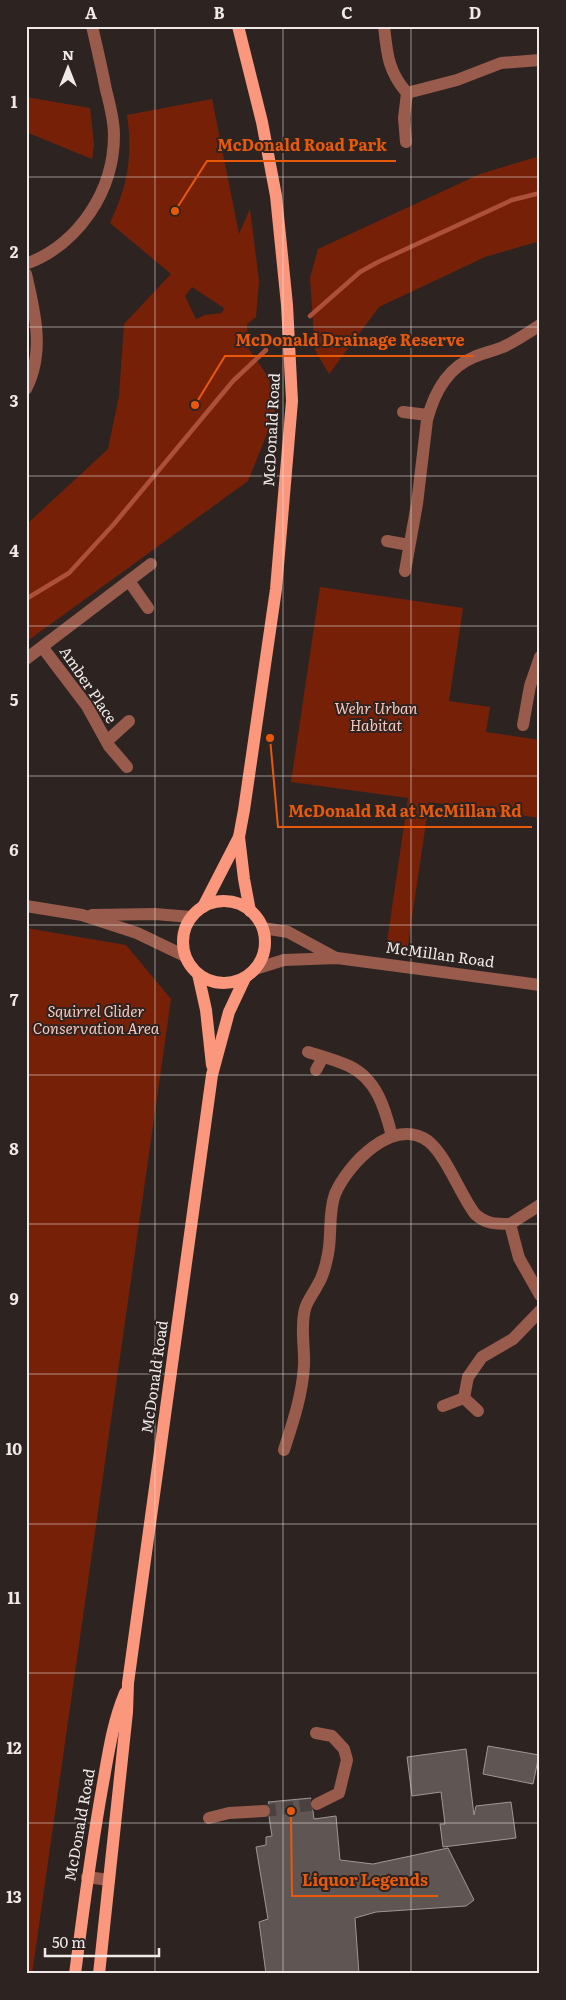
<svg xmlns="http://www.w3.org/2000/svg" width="566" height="2000" font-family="Literata,serif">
  <rect width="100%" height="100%" fill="#2d2422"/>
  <g fill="#772008" fill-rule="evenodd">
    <polygon points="26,97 90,108 94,145 92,159 26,132"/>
    <path d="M212,99L239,234L250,209L259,281L256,317L247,324L248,348L269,378L275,414L248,481L26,642V525L108,449L119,396L124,324L171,274L110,223C128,185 133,156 127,115ZM192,287L224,308L222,313L205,315L196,319L185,296Z"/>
    <polygon points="540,156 540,241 485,257 379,307 329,374 315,350 310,278 318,249 480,174"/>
    <polygon points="320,587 463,608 449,701 490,707 486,732 540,740 540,818 429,802 407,952 386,949 408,798 291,782"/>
    <polygon points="26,928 126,945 171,999 32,1974 26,1974"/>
  </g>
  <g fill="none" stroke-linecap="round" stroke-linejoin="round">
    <g stroke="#ac5039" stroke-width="4.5">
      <polyline points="310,316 360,272 378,262 512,200 540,193"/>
      <polyline points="26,599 69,573 114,524 233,381 266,350"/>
    </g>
  </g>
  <g fill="#5f5553" stroke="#a19693">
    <polygon points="488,1746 539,1755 533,1784 483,1774"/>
    <polygon points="466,1749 474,1815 476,1806 511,1802 516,1838 443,1847 440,1824 445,1824 441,1792 412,1796 407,1757"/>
    <polygon points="311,1798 309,1804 313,1811 314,1819 336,1816 340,1860 373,1864 448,1848 474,1900 466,1906 376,1912 355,1918 359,1974 266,1974 259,1922 268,1919 256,1847 266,1845 266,1837 272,1836 269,1817 272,1810 268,1802"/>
  </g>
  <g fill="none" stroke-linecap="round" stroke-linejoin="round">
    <polyline stroke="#4a4240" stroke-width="12" stroke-dasharray="12 6" stroke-linecap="butt" points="264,1811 317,1804"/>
    <g stroke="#985b4c" stroke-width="12">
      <path d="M384,26C387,54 388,71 407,93"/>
      <polyline points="406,142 404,118 407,93 457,80 501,63 540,60"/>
      <path d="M26,264C79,244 114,191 114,135C114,120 110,105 106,90C102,69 97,48 92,26"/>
      <path d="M26,274C35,313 45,352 26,389"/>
      <polyline points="403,412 428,415"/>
      <polyline points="387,541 409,545"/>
      <path d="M405,571L417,504L427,420C434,393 447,368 474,357C483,353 493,351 503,347C516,341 528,333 540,325"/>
      <polyline points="129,581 148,608"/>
      <polyline points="43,648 87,706 109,746 127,767"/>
      <polyline points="26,659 151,564"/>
      <polyline points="523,725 530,686 540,657"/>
      <polyline points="107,741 129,721"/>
      <polyline points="26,906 82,915 137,933 185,956"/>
      <polyline points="92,915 155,914 191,917"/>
      <polyline points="263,928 288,932 336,958"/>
      <polyline points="255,969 284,960 337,958 540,985"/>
      <path d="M308,1052C321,1056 336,1060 349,1066C377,1079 385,1109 392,1136"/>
      <polyline points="316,1070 323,1057"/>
      <polyline points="510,1224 519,1258 540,1295"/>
      <polyline points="510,1224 540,1205"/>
      <polyline points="464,1398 478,1411"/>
      <polyline points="443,1406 464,1398 468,1377 482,1357 513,1339 540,1311"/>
      <path d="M284,1450C293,1422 302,1396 304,1366C305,1348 300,1328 305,1309C307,1301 313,1294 317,1286C323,1277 326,1265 328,1254C332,1234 328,1213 335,1194C348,1164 393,1116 428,1141C446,1155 460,1194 475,1214C486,1224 495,1224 510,1224"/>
      <polyline points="316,1733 332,1736 344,1749 347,1760 339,1793 317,1804"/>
      <polyline points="209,1818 229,1813 264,1811"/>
      <polyline points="87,1877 109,1880"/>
    </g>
    <g stroke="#fb977d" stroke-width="12">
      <polyline points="239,837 244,879 250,911"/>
      <circle cx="224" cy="942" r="41"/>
      <polyline points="203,907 239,837 244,810 276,589 292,401 287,305 276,196 262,122 238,26"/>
      <polyline points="198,974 206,1010 212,1065"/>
      <path d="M75,1974C83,1912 91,1850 102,1789C108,1756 112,1724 125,1693"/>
      <polyline points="99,1974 127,1712 128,1683 212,1075 229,1012 245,978"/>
    </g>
  </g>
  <path fill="none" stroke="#efe9e8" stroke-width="1" stroke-opacity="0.55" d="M155,26V1974M283,26V1974M411,26V1974M26,177H540M26,327H540M26,476H540M26,626H540M26,776H540M26,925H540M26,1075H540M26,1224H540M26,1374H540M26,1524H540M26,1673H540M26,1823H540"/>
  <g text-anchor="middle" stroke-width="4" stroke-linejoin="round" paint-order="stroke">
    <g font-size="15" fill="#efe9e8" stroke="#2d2422">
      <text transform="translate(272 430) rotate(-87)" y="5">McDonald Road</text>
      <text transform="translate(88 685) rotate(56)" y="5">Amber Place</text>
      <text transform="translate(440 955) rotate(8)" y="5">McMillan Road</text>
      <text transform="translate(155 1377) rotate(-82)" y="5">McDonald Road</text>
      <text transform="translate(80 1825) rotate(-80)" y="5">McDonald Road</text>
    </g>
    <g font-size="15" font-style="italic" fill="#f9c5b7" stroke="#2d2422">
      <text x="376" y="714">Wehr Urban<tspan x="376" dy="17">Habitat</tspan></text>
      <text x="96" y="1017">Squirrel Glider<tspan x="96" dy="17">Conservation Area</tspan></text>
    </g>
  </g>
  <path fill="none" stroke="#e8590c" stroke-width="2" d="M175 211L207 161H396M195 405L225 356H474M270 738L278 827H532M291 1811L292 1896H438"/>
  <g fill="#e8590c" stroke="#2d2422" stroke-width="2">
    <circle cx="175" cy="211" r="5"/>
    <circle cx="195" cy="405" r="5"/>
    <circle cx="270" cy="738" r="5"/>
    <circle cx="291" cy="1811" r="5"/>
  </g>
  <g font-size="16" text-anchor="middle" font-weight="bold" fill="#e8590c" stroke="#2d2422" stroke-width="4" stroke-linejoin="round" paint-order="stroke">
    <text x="302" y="151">McDonald Road Park</text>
    <text x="350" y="346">McDonald Drainage Reserve</text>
    <text x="405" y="817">McDonald Rd at McMillan Rd</text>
    <text x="365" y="1886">Liquor Legends</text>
  </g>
  <rect width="566" height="2000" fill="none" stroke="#2d2422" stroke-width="55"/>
  <g transform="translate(68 68)" stroke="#2d2422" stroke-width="4" paint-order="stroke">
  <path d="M0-4L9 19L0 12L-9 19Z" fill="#efe9e8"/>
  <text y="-8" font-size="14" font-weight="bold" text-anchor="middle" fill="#efe9e8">N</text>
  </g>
  <path d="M45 1948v8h114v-8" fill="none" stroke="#efe9e8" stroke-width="2.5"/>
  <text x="52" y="1948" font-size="15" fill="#efe9e8" stroke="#2d2422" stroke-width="4" paint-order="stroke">50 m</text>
  <rect x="28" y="28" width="510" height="1944" fill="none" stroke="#efe9e8" stroke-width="2"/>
  <g font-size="16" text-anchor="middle" font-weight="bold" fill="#efe9e8">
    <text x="91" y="19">A</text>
    <text x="219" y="19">B</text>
    <text x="347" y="19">C</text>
    <text x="475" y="19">D</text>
    <text x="14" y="108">1</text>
    <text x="14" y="258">2</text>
    <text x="14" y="407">3</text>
    <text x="14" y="557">4</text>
    <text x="14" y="706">5</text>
    <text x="14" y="856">6</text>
    <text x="14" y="1006">7</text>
    <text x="14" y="1155">8</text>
    <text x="14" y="1305">9</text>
    <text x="14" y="1455">10</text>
    <text x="14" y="1604">11</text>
    <text x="14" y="1754">12</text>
    <text x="14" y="1903">13</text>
  </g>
</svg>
